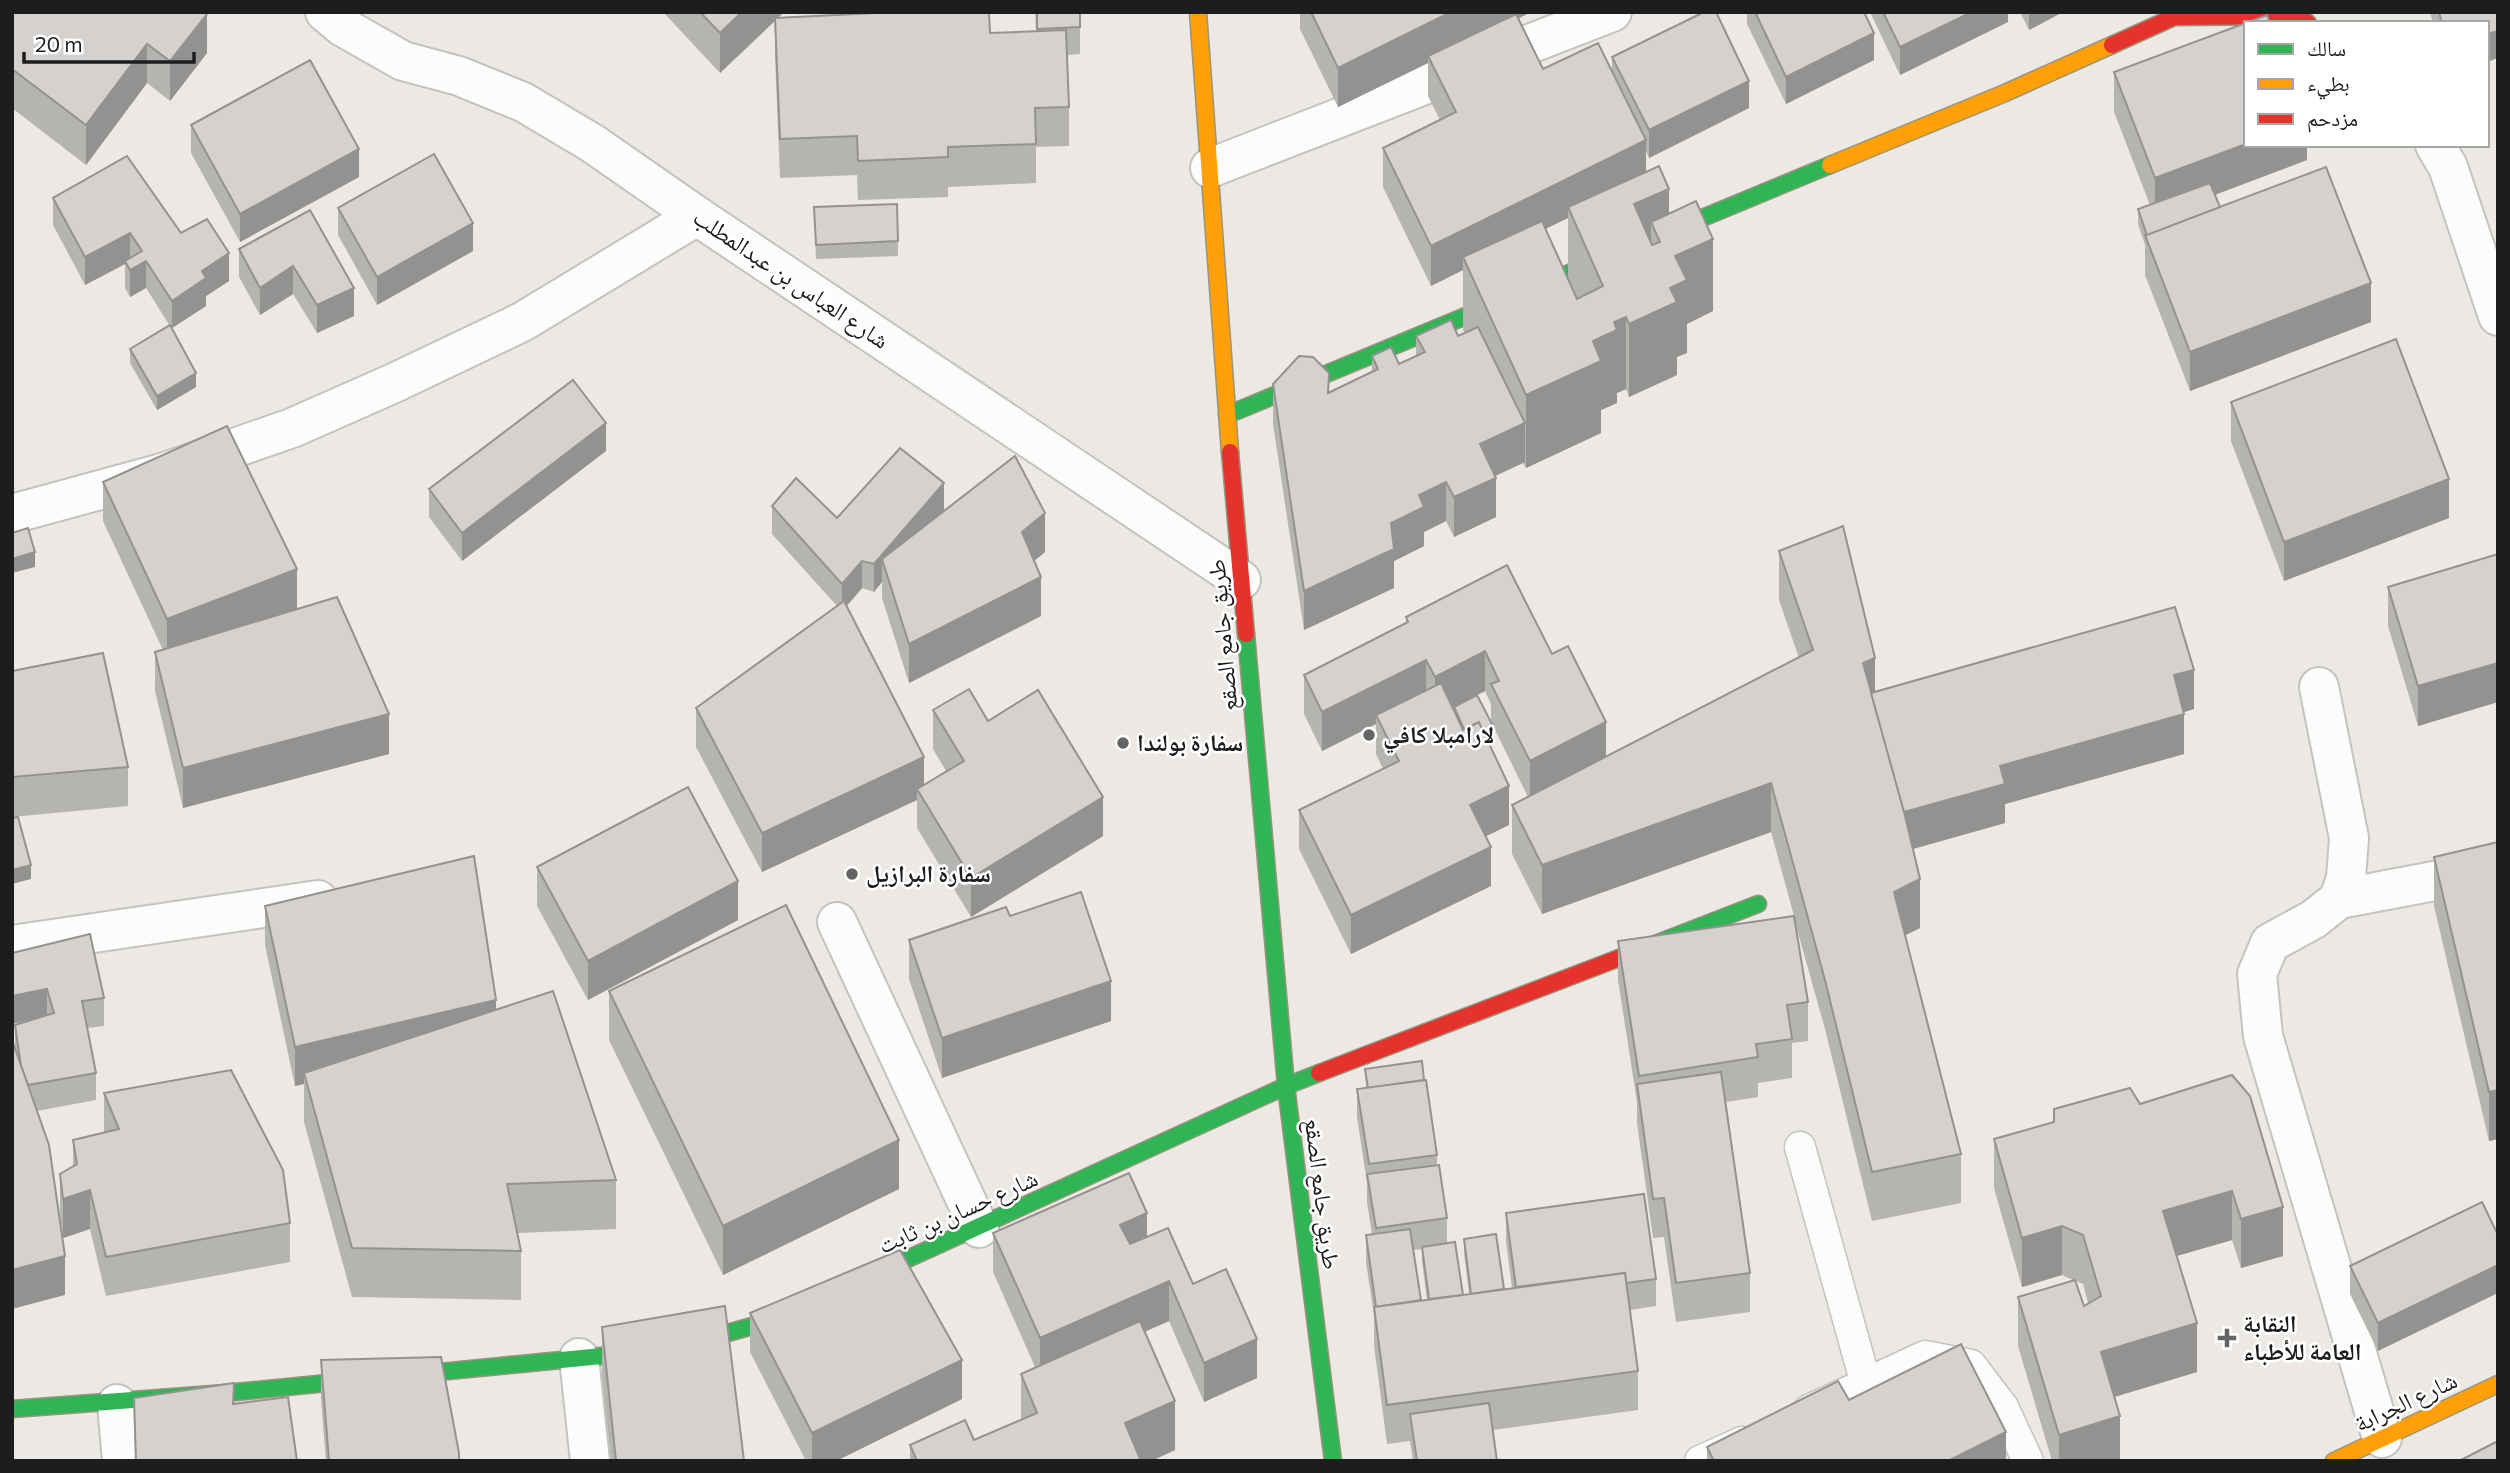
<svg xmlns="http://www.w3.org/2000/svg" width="2510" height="1473" font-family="Commissioner,'Noto Naskh Arabic',sans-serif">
  <rect width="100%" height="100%" fill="#ece9e5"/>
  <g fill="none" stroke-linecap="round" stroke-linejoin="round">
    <g stroke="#c4c3c1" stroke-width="33">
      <g id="lane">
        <polyline points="1800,1147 1866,1384"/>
        <polyline points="1809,1410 1925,1356 1971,1365 2003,1407 2028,1461"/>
        <polyline points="1700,1461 1742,1442"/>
      </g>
    </g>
    <g stroke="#c4c3c1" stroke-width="42">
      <g id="street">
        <polyline points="325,12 343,27 403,61 459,76 523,102 592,143 697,216 1241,580"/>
        <polyline points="2435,145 2448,167 2498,316"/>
        <polyline points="1210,168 1612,12"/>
        <polyline points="12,514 162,473 292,428 394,383 522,322 697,216"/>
        <polyline points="2319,687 2349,838 2346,878 2339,899 2314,919 2270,943 2257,974 2263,1036 2382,1438"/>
        <polyline points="2339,899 2498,869"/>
        <polyline points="837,922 979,1228"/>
        <polyline points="12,945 318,900"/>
        <polyline points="579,1358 590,1461"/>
        <polyline points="117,1404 122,1461"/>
      </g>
    </g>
    <g stroke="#97957c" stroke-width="19">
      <g id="fast">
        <polyline points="1227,415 1830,165"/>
        <polyline points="1246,634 1286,1086 1333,1461"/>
        <polyline points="1619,958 1758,904"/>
        <polyline points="857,1282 1286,1086 1319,1073"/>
        <polyline points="12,1409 226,1393 622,1354 713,1337 756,1325 799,1308"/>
      </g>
    </g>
    <g stroke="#97957c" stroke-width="19">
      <g id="slow">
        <polyline points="1198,12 1230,452"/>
        <polyline points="1830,165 2005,93 2112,45"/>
        <polyline points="2334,1461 2498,1384"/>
      </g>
    </g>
    <g stroke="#97957c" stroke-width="19">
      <g id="jam">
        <polyline points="2112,45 2174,17 2299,16 2308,23"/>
        <polyline points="1230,452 1246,634"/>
        <polyline points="1319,1073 1619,958"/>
      </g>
    </g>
    <use href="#lane" stroke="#fcfcfb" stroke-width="30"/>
    <use href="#street" stroke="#fcfcfb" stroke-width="38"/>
    <use href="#fast" stroke="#30b455" stroke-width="16"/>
    <use href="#slow" stroke="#ff9f0a" stroke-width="16"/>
    <use href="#jam" stroke="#e5322d" stroke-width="16"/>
  </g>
  <g fill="#b6b4b1" fill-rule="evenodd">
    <polygon points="12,12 207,53 170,101 147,83 86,165 12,108"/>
    <polygon points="663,12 784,12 778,18 990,33 1036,31 1035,12 1080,12 1080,54 1067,55 1069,107 1069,146 1036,147 1036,183 948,187 948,197 858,200 857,175 780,178 775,57 775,21 720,73"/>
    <path d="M1300,12H1531L1518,19L1543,69L1612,73V57L1749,108L1649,158L1646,151V172L1669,214L1713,311L1687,324V353L1677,357V375L1629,397L1626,389L1617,393V403L1601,410V433L1526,468L1523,463L1495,476L1496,517L1454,537L1446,521L1424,532V546L1394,561V588L1304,630L1273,424V384L1329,392L1372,372V356L1399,364L1416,356V336H1458L1464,333L1463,329V270L1431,286L1383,187V148L1440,120L1428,96V63L1338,107L1300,29ZM1568,218V278L1545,229Z"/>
    <polygon points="1747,12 1864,12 1874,60 1786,104 1747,24"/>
    <polygon points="1870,12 2008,12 2008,22 1900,75"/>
    <polygon points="2020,12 2063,12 2029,30"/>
    <polygon points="2430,12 2498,12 2487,23 2433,23"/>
    <polygon points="2114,72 2307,145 2307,160 2215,195 2220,207 2371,322 2190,391 2145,275 2145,245 2138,224 2138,209 2150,205 2114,112"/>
    <polygon points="191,125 359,177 240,242 191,153"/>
    <polygon points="53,198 181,233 229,281 206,296 206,306 172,328 196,387 157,410 130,363 130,349 170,326 146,288 130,297 125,288 125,264 85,285 53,225"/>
    <polygon points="814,207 898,241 898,256 816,259"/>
    <polygon points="338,208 473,251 377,305 338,235"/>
    <polygon points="310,210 354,316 317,333 293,294 260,315 239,277 239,249"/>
    <polygon points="2231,402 2449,518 2284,581 2231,441"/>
    <polygon points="606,451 462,561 429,517 429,489"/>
    <polygon points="103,482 297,609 389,754 183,808 155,691 155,652 163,650 103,521"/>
    <polygon points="772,506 837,518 944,510 941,513 1045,552 1034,561 1041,616 909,683 882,598 882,582 874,592 862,588 847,606 924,785 946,771 933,749 933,710 988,721 1103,836 971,917 917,828 917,800 762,872 696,747 696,708 837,606 772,534"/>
    <path d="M1779,551L1875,692L2194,709L2184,712V754L2005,804V823L1913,849L1920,928L1905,935L1961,1154V1203L1872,1221L1825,1029L1795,922L1808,1002V1041L1792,1043V1078L1758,1083V1097L1726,1102L1750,1273V1312L1676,1322L1664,1237L1653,1238L1637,1123V1102L1618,980V941L1794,916L1771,832L1542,914L1512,854V805L1528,797L1494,728V742L1489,744L1509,825L1486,836L1491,886L1351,954L1299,849V810L1383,769L1376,754V724L1322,751L1304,714V675L1406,623V617L1552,654L1606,757L1799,658L1779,600ZM1485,691L1491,704V723L1461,703Z"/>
    <polygon points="2498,554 2498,702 2418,726 2388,626 2388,587"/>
    <polygon points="12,671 128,767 128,806 12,817"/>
    <polygon points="2498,842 2498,1139 2489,1141 2434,906 2434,857"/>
    <polygon points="537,867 738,920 588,1000 537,906"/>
    <polygon points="265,906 496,1010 616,1180 616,1229 518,1233 521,1251 521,1300 352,1297 304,1122 304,1084 295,1086 265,945"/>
    <polygon points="1010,916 1111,1021 942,1078 909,979 909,940"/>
    <polygon points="12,953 104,998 104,1026 87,1028 96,1073 96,1100 37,1111 65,1295 15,1048 15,1025 41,1017 12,1024"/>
    <polygon points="609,991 899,1189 723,1275 609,1040"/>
    <path d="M1365,1069L1424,1080L1437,1155V1165L1447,1218V1243L1463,1295L1469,1294L1464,1253V1239L1504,1289L1512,1288L1506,1241V1213L1656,1279V1306L1630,1310L1638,1371V1410L1493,1430L1497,1461H1413L1410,1441L1387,1444L1374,1346V1315L1366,1262V1235L1372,1234L1367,1202V1183L1357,1117V1089L1366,1088ZM1422,1249V1261L1427,1300H1421L1413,1250Z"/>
    <path d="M2232,1075L2283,1256L2241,1268L2232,1240L2176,1256L2197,1372L2114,1397L2120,1461H2052L2018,1346V1297L2073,1280L2062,1275L2022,1287L1994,1188V1139L2054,1122V1109L2140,1104ZM2076,1281L2083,1284L2088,1303L2084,1306Z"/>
    <polygon points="104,1093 290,1223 290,1262 106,1296 90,1229 63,1238 60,1213 60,1174 73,1166 73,1140 104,1132"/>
    <polygon points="2482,1202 2378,1351 2350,1294 2350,1266"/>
    <polygon points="993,1233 1147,1237 1193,1284 1257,1378 1204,1402 1169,1321 1144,1332 1175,1450 1151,1461 910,1461 910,1445 974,1440 1021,1420 1021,1374 1035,1367 993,1272"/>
    <polygon points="750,1313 962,1399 836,1461 806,1461 750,1352"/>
    <polygon points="602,1327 744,1461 611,1461 602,1376"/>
    <polygon points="321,1360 459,1461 326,1461 321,1400"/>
    <polygon points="134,1398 234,1404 297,1461 135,1461"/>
    <polygon points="1849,1400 2006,1461 1707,1461 1707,1447"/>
  </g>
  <g fill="#949290">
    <polygon points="742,12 784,12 720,73 720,33"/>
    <polygon points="1451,12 1531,12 1431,62 1428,56 1428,63 1338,107 1338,68"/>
    <polygon points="1972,12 2008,12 2008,22 1900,75 1900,47"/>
    <polygon points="2029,12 2063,12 2029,30"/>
    <polygon points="207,14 207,53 170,101 170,61"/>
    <polygon points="2498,31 2498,58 2487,62 2487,34"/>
    <polygon points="1874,33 1874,60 1786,104 1786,77"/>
    <polygon points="147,44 147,83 86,165 86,125"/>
    <polygon points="1749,81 1749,108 1649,158 1649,130"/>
    <polygon points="1646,140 1646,179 1568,207 1568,218 1467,267 1463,257 1463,270 1431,286 1431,246"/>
    <polygon points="2246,144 2246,145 2307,145 2307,160 2155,217 2155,178"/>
    <polygon points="359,149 359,177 240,242 240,214"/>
    <polygon points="1669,189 1669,262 1651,222 1651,270 1634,204"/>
    <polygon points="473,223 473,251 377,305 377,277"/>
    <polygon points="130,233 130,261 125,261 125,264 85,285 85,257"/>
    <polygon points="1713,239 1713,311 1687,324 1687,353 1677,357 1677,375 1629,397 1629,324 1670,288 1675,256"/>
    <polygon points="229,253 229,281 206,296 206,306 172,328 172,301 202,271"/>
    <polygon points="146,261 146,288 130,297 130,270"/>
    <polygon points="293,266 293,294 260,315 260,288"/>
    <polygon points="2371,283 2371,322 2190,391 2190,352"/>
    <polygon points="354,288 354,316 317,333 317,305"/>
    <polygon points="1626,317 1626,389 1617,393 1617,403 1601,410 1601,433 1526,468 1526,395 1614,322"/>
    <polygon points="196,373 196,387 157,410 157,396"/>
    <polygon points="606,423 606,451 462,561 462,533"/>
    <polygon points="1525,423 1525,462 1480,483 1480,444"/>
    <polygon points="1496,478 1496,517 1454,537 1454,497"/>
    <polygon points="2449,479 2449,518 2284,581 2284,542"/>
    <polygon points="1446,482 1446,521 1424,532 1424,546 1394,561 1394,588 1304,630 1304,591 1391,523 1419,495"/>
    <polygon points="944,483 944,510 887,576 882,559 882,582 874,592 874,564"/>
    <polygon points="1045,513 1045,552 1022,571 1022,532"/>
    <polygon points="35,552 35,567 12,573 12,559"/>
    <polygon points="862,561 862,588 842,611 842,584"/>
    <polygon points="297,569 297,609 167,658 167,619"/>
    <polygon points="1041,577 1041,616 909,683 909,644"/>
    <polygon points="1485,651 1485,691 1435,716 1435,677"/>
    <polygon points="1875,658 1875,707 1863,663"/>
    <polygon points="1426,660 1426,699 1376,715 1376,724 1322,751 1322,712"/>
    <polygon points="2498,663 2498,702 2418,726 2418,686"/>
    <polygon points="2194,670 2194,709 2174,715 2174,675"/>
    <polygon points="389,714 389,754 183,808 183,768"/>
    <polygon points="2184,714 2184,754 2005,804 2005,823 1902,852 1902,813 2000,766"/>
    <polygon points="1606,722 1606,762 1530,800 1530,761"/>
    <polygon points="1494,728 1494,742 1469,754 1469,740"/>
    <polygon points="924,757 924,797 917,789 917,800 762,872 762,833"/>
    <polygon points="1771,783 1771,832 1542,914 1542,865"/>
    <polygon points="1509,786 1509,825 1470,844 1470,805"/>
    <polygon points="1103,797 1103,836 971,917 971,878"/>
    <polygon points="1491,847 1491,886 1351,954 1351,915"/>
    <polygon points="31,865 31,879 12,884 12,870"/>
    <polygon points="1920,879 1920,928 1894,941 1894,892"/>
    <polygon points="738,881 738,920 588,1000 588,961"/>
    <polygon points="1111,981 1111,1021 942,1078 942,1038"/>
    <polygon points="47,989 47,1016 12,1024 12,996"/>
    <polygon points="496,1000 496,1040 304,1073 304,1084 295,1086 295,1047"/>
    <polygon points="2498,1090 2498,1139 2489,1141 2489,1092"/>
    <polygon points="899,1140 899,1189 723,1275 723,1226"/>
    <polygon points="90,1190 90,1229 63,1238 63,1199"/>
    <polygon points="2232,1191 2232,1240 2163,1260 2163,1211"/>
    <polygon points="2283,1207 2283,1256 2241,1268 2241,1219"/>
    <polygon points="1147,1213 1147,1253 1120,1264 1120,1225"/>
    <polygon points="2062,1226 2062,1275 2022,1287 2022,1238"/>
    <polygon points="65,1256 65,1295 12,1309 12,1270"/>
    <polygon points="2498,1265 2498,1293 2378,1351 2378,1323"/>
    <polygon points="1169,1281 1169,1321 1040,1378 1040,1338"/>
    <polygon points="2197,1323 2197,1372 2101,1401 2101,1352"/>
    <polygon points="1257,1339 1257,1378 1204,1402 1204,1363"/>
    <polygon points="962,1360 962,1399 836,1461 812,1461 812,1433"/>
    <polygon points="1175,1401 1175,1450 1151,1461 1125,1461 1125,1423"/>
    <polygon points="2120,1416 2120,1461 2059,1461 2059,1435"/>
    <polygon points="2006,1432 2006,1461 1948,1461"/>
  </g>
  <g fill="#d4d1ce" stroke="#949290" stroke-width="2">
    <polygon points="12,12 205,12 207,14 170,61 147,44 86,125 12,69"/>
    <polygon points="700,12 742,12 720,33"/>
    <polygon points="897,12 989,12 990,33 1066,30 1069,107 1035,108 1036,144 948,147 948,157 858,161 857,136 780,139 775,18"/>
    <polygon points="1037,12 1080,12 1080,27 1037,29"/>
    <polygon points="1311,12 1451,12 1338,68"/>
    <polygon points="1704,12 1716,12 1749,81 1649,130 1612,57"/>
    <polygon points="1755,12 1864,12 1874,33 1786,77"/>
    <polygon points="1883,12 1972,12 1900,47"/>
    <polygon points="2439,12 2498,12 2498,31 2487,34 2487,23 2442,23"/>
    <polygon points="1516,14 1543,69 1598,43 1646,140 1431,246 1383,148 1456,112 1428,56"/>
    <polygon points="2267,15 2270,23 2246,23 2246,144 2155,178 2114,72"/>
    <polygon points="310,60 359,149 240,214 191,125"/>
    <polygon points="434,154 473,223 377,277 338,208"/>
    <polygon points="127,156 181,233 207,219 229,253 202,271 206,278 172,301 146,261 130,270 125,261 142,251 130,233 85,257 53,198"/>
    <polygon points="1659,166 1669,189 1634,204 1652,245 1660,242 1651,222 1696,201 1713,239 1675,256 1687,280 1670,288 1677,302 1629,324 1626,317 1614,322 1617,330 1593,341 1601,361 1526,395 1463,257 1542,221 1577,299 1603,286 1568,207"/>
    <polygon points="2326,167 2371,283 2190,352 2145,235"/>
    <polygon points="2210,183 2220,207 2147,235 2138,209"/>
    <polygon points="897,204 898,241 816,245 814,207"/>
    <polygon points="310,210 354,288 317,305 293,266 260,288 239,249"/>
    <polygon points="1451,320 1458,336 1478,327 1525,423 1480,444 1496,478 1454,497 1446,482 1419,495 1424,507 1391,523 1394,549 1304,591 1273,384 1299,356 1313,357 1329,373 1328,393 1378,369 1372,356 1391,347 1399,364 1425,352 1416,336"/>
    <polygon points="170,325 196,373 157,396 130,349"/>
    <polygon points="2396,339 2449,479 2284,542 2231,402"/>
    <polygon points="573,380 606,423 462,533 429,489"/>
    <polygon points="227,426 297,569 167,619 103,482"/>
    <polygon points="900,448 944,483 874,564 862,561 842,584 772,506 796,478 837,518"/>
    <polygon points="1015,456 1045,513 1022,532 1041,577 909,644 882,559"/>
    <polygon points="1843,526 1875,658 1863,663 1902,803 1920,879 1894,892 1961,1154 1872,1172 1825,980 1771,783 1542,865 1512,805 1813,650 1779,551"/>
    <polygon points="28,528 35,552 12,559 12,533"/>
    <polygon points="2498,554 2498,663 2418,686 2388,587"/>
    <polygon points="1507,565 1552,654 1568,646 1606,722 1530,761 1491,684 1499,681 1485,651 1435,677 1426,660 1322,712 1304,675 1408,622 1406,617"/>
    <polygon points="337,597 389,714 183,768 155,652"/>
    <polygon points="844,601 924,757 762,833 696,708"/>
    <polygon points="2175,607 2194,670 2174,675 2184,714 2000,766 2005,784 1904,812 1871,693"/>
    <polygon points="103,653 128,767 12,777 12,671"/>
    <polygon points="1441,683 1463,730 1479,722 1509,786 1470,805 1491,847 1351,915 1299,810 1399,761 1376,715"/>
    <polygon points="969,689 988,721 1038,690 1103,797 971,878 917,789 964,761 933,710"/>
    <polygon points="1477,695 1494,728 1484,733 1479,722 1464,729 1454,707"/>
    <polygon points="688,787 738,881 588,961 537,867"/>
    <polygon points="18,817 31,865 12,870 12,818"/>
    <polygon points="2498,842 2498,1090 2489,1092 2434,857"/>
    <polygon points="474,856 496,1000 295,1047 265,906"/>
    <polygon points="1081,892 1111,981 942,1038 909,940 1006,907 1010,916"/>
    <polygon points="786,905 899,1140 723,1226 609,991"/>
    <polygon points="1794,916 1808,1002 1787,1005 1792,1039 1756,1044 1758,1057 1639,1076 1618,941"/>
    <polygon points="90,934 104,998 82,1001 96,1073 28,1085 21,1066 15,1025 54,1013 47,989 12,996 12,953"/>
    <polygon points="553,991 616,1180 507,1184 521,1251 352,1248 304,1073"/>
    <polygon points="12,1040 49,1145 65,1256 12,1270"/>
    <polygon points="1422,1061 1424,1080 1368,1088 1365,1069"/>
    <polygon points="231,1070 283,1170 290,1223 106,1257 90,1190 63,1199 60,1174 77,1164 73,1140 119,1129 104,1093"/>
    <polygon points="1721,1072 1750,1273 1676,1283 1664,1198 1653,1199 1637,1084"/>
    <polygon points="2232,1075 2250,1096 2283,1207 2241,1219 2232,1191 2163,1211 2197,1323 2101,1352 2120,1416 2059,1435 2018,1297 2075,1280 2084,1306 2101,1296 2083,1235 2062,1226 2022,1238 1994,1139 2054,1122 2054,1109 2130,1088 2140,1104"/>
    <polygon points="1426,1080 1437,1155 1369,1164 1357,1089"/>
    <polygon points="1439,1165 1447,1218 1376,1228 1367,1174"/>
    <polygon points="1129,1173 1147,1213 1120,1225 1130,1244 1168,1228 1193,1284 1226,1269 1257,1339 1204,1363 1169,1281 1040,1338 993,1233"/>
    <polygon points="1644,1194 1656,1279 1626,1283 1625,1273 1516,1287 1506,1213"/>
    <polygon points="2482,1202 2498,1235 2498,1265 2378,1323 2350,1266"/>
    <polygon points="1410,1229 1421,1300 1376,1307 1366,1235"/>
    <polygon points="1496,1234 1504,1289 1471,1294 1464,1239"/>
    <polygon points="1455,1242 1463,1295 1429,1299 1422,1247"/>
    <polygon points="900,1250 962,1360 812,1433 750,1313"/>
    <polygon points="1625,1273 1638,1371 1387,1405 1374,1307"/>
    <polygon points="725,1306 744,1461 616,1461 602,1327"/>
    <polygon points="1140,1321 1175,1401 1125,1423 1141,1461 917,1461 910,1445 965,1420 974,1440 1037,1413 1021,1374"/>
    <polygon points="1961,1344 2006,1432 1948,1461 1714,1461 1707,1447 1838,1381 1849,1400"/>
    <polygon points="441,1357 459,1453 459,1461 329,1461 321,1360"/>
    <polygon points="234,1383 233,1404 288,1397 297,1461 136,1461 134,1398"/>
    <polygon points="1489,1403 1497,1461 1417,1461 1410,1414"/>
    <polygon points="2498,1441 2498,1461 2459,1461"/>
  </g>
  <g fill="#656463" stroke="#fff" stroke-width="2.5">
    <circle cx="1369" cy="735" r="7"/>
    <circle cx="1123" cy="743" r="7"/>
    <circle cx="852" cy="874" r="7"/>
    <path d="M2223.5 1327.5h7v7h7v7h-7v7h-7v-7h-7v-7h7z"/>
  </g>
  <g text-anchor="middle" stroke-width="5" stroke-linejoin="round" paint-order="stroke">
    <g font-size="24" fill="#1d1d1d" stroke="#fff">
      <text transform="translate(791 279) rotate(34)" y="8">شارع العباس بن عبدالمطلب</text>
      <text transform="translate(1223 635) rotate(-95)" y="8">طريق جامع الصقع</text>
      <text transform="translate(1322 1194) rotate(83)" y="8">طريق جامع الصقع</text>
      <text transform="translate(958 1212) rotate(-24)" y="8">شارع حسان بن ثابت</text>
      <text transform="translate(2406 1402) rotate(-25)" y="8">شارع الجرابة</text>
    </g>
    <g font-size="24" font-weight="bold" fill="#1d1d1d" stroke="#fff" text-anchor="start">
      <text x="1383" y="743">لارامبلا كافي</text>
      <text x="1137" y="751">سفارة بولندا</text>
      <text x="866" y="882">سفارة البرازيل</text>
      <text x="2243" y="1332">النقابة<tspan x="2243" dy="28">العامة للأطباء</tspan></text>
    </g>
  </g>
  <rect width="2510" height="1473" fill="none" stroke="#1d1d1d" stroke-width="28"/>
  <rect x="2244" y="21" width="245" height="126" fill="#ffffff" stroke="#a5a5a5" stroke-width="2"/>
  <rect x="2258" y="44" width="35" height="10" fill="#30b455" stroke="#a5a5a5" stroke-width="2"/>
  <text x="2307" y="56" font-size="21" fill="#1d1d1d">سالك</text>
  <rect x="2258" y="79" width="35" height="10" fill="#ff9f0a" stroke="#a5a5a5" stroke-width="2"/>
  <text x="2307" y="91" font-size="21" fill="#1d1d1d">بطيء</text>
  <rect x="2258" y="114" width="35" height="10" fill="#e5322d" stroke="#a5a5a5" stroke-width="2"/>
  <text x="2307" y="126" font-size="21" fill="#1d1d1d">مزدحم</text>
  <path d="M24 52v10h170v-10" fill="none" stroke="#1d1d1d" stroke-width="3.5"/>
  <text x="35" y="52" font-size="21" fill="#1d1d1d" stroke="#ffffff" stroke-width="5" paint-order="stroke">20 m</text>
</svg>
